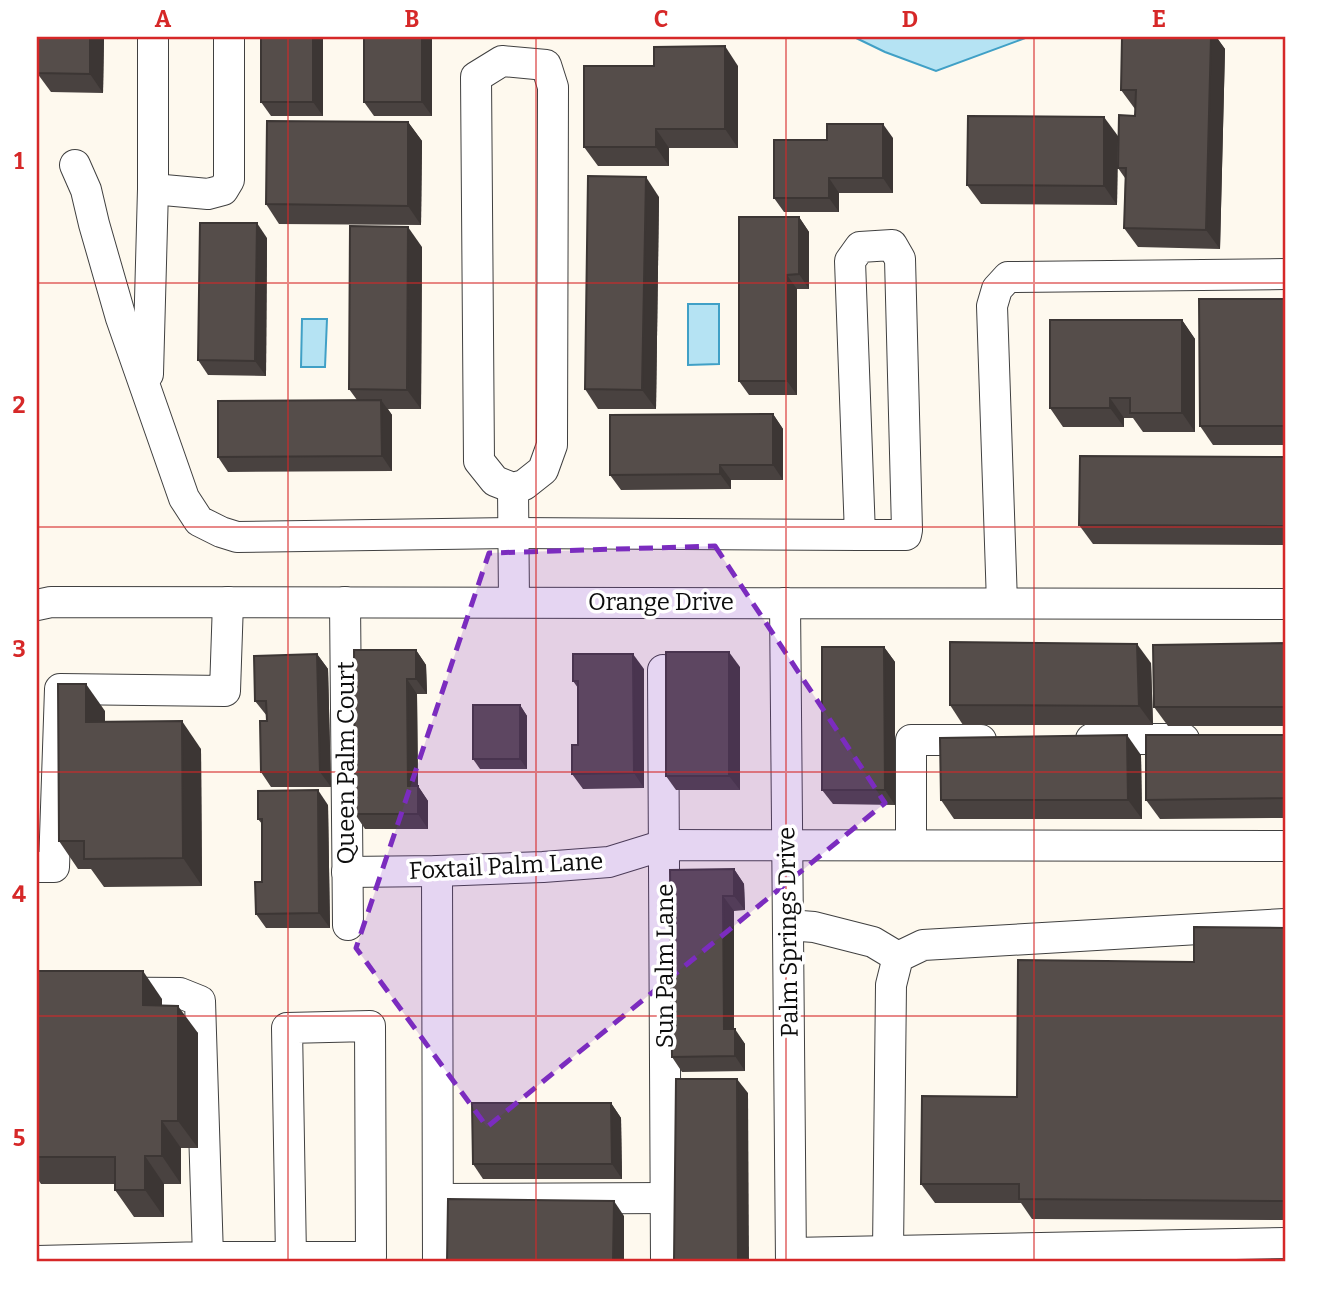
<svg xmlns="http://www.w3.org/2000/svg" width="1322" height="1299" font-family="Bitter,serif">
  <rect width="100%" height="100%" fill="#fef9ee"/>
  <g fill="#b5e3f3" stroke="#40a0c6" stroke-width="2">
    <polygon points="854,37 1028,37 936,71 885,52"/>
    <polygon points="688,304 719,304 719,364 688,365"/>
    <polygon points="302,319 327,319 325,367 301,367"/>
  </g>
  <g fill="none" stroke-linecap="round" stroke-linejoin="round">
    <g stroke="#404040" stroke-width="32">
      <g id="minor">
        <polygon points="502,61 546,65 553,87 552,445 543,470 524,485 513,488 495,481 479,461 476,77"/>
        <polyline points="75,165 86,190 94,224 121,318 184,498 199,521 221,532 237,537 514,533 860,535 906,535 907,530 900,259 892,245 860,247 850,261 860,535"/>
        <polyline points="153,189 208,194 223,190 229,180 229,37"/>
        <polyline points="148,374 153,189 153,37"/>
        <polyline points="513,488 514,602"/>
        <polyline points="345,602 348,925"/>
        <polyline points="785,603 791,1262"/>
        <polyline points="1002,603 992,306 997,289 1008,277 1285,274"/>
        <polyline points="37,605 51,602 1285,604"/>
        <polyline points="663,670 666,1262"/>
        <polyline points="1091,739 1184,739"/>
        <polyline points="911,844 911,740 981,740"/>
        <polyline points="37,867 54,867 60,689 225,691 228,602"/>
        <polyline points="437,871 438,1262"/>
        <polyline points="347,872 437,871 543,867 609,862 664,845 1285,846"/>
        <polyline points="788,925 814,927 873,942 898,957"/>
        <polyline points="37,992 180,993 200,1001 208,1257 37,1261"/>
        <polyline points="438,1199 666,1198"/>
        <polyline points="888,1251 891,985 898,957 923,945 1285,924"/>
        <polyline points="791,1253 1285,1243"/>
        <polyline points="208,1257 371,1257 370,1026 287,1028 291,1257"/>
      </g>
    </g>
    <use href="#minor" stroke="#fff" stroke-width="30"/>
  </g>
  <g fill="#494240">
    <polygon points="38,37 104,37 103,93 51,92 37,73"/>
    <polygon points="323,37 323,116 271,116 261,102"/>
    <polygon points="432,37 432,116 374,116 364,102"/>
    <polygon points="1122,37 1218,37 1218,40 1225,49 1220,249 1138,247 1124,228 1125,178 1118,168 1135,116 1135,109 1121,90"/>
    <polygon points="738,66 738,148 669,148 669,166 598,166 584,147"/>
    <polygon points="408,122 422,141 421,225 279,224 266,204"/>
    <polygon points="1118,136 1117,205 981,204 967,185"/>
    <polygon points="893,138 893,193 839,193 839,212 784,212 774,198 827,140"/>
    <polygon points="659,197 656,409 598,409 585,389"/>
    <polygon points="799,217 809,232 809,289 797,289 797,395 749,395 739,381"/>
    <polygon points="267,238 266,376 208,375 198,360"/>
    <polygon points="422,247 421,409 388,409 392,415 392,471 228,472 218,457 357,400 349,389"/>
    <polygon points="1285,299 1285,445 1213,445 1200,426"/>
    <polygon points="1182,320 1195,339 1195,432 1143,432 1133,418 1124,418 1124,427 1063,427 1050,408"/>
    <polygon points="773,414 783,429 783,480 731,480 731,489 621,490 610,475"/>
    <polygon points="1285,457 1285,545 1093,544 1079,525"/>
    <polygon points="1285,643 1285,726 1168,726 1154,707"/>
    <polygon points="884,647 895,662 895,805 833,804 822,790"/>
    <polygon points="416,650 426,665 427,694 417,694 418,786 428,801 428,829 365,829 355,814"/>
    <polygon points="317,654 328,669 331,787 271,787 261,772 267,716 255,701"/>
    <polygon points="1151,663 1153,725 963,725 950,705"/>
    <polygon points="740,667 740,790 676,790 666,776"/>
    <polygon points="644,669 644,788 583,789 572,774 578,745 578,688 573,681"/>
    <polygon points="520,705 527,716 527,769 480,769 473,759"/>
    <polygon points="105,711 105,722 201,749 202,886 104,887 91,869 78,869 59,841"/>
    <polygon points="1285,735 1285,818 1160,819 1146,800"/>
    <polygon points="1141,755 1142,819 954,819 941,800"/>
    <polygon points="328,805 330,928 266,928 256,914 262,882 262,824 258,819"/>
    <polygon points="734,869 744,884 745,910 734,911 734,1029 745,1044 745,1071 682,1072 672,1057 670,870"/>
    <polygon points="1285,928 1285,1220 1032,1219 1021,1203 935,1203 921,1184 1017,1097 1194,962"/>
    <polygon points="37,971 162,999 162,1005 198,1033 198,1148 181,1148 181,1184 164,1184 164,1217 134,1217 115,1190 115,1184 41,1184 37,1178"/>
    <polygon points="611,1103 621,1118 622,1179 483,1179 473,1164"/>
  </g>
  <g fill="#3c3634">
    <polygon points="90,37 104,37 103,93 90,74"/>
    <polygon points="313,37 323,37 323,116 313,102"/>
    <polygon points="422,37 432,37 432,116 422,102"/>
    <polygon points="1209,37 1218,37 1218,39 1225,49 1220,249 1206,230"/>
    <polygon points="725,46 738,66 738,148 725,129"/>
    <polygon points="1104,117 1118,136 1117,205 1104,186"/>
    <polygon points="408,122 422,141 421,225 408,206"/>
    <polygon points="883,124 893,138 893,193 883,178"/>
    <polygon points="656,129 669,148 669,166 656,147"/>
    <polygon points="646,177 659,197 656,409 642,390"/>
    <polygon points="829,178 839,193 839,212 829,198"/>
    <polygon points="799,217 809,232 809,289 799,274"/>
    <polygon points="257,223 267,238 266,376 255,361"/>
    <polygon points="408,227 422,247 421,409 407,390"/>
    <polygon points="787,275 797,289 797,395 787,381"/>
    <polygon points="1182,320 1195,339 1195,432 1182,413"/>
    <polygon points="1110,398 1124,418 1124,427 1110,408"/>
    <polygon points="381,400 392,415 392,471 382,456"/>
    <polygon points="773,414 783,429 783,480 773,465"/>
    <polygon points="720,465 731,480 731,489 720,474"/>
    <polygon points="1137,644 1151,663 1153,725 1139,706"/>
    <polygon points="884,647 895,662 895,805 885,790"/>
    <polygon points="416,650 426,665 427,694 416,679"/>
    <polygon points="729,652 740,667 740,790 729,776"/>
    <polygon points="317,654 328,669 331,787 320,772"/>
    <polygon points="633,654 644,669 644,788 634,773"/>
    <polygon points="407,679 417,694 418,786 428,801 428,829 418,814 408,786"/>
    <polygon points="86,684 105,711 105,750 86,722"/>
    <polygon points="520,705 527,716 527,769 520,759"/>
    <polygon points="182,721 201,749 202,886 183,858"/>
    <polygon points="1127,735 1141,755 1142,819 1128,800"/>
    <polygon points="318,790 328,805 330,928 319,913"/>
    <polygon points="734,869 744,884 745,910 734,896"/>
    <polygon points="723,896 734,911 734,1044 724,1029"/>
    <polygon points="143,971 162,999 162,1033 143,1005"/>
    <polygon points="178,1006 198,1033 198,1148 178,1121"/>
    <polygon points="735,1029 745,1044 745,1071 735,1056"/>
    <polygon points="737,1079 748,1093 749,1262 738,1262"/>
    <polygon points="611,1103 621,1118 622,1179 612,1164"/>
    <polygon points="162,1121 181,1148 181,1184 162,1156"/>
    <polygon points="145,1156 164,1184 164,1217 145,1190"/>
    <polygon points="614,1201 624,1216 624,1262 613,1262"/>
  </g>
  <g fill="#554d4a" stroke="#3c3634" stroke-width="2">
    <polygon points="38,37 90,37 90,74 37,73"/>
    <rect x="261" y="37" width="52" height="65"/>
    <rect x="364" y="37" width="58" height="65"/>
    <polygon points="1122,37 1211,37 1206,230 1124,228 1126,168 1118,168 1119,115 1135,116 1136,90 1121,90"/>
    <polygon points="725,46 725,129 656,129 656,147 584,147 584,66 654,66 654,47"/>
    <polygon points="968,116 1104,117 1104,186 967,185"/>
    <polygon points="267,121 408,122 408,206 266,204"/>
    <polygon points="827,124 883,124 883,178 829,178 829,198 774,198 774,140 827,140"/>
    <polygon points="588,176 646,177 642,390 585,389"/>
    <polygon points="739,217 799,217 799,274 787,275 787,381 739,381"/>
    <polygon points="200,223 257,223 255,361 198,360"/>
    <polygon points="350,226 408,227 407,390 349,389"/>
    <polygon points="1199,299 1285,299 1285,426 1200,426"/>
    <polygon points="1050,320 1182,320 1182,413 1130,413 1130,398 1110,398 1110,408 1050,408"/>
    <polygon points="381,400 382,456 218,457 218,401"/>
    <polygon points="773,414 773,465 720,465 720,474 610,475 610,415"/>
    <polygon points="1080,456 1285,457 1285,526 1079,525"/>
    <polygon points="950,642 1137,644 1139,706 950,705"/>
    <polygon points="1285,643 1285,707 1154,707 1153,645"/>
    <polygon points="822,647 884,647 885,790 822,790"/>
    <polygon points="354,650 416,650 416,679 407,679 408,786 418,786 418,814 355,814"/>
    <rect x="666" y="652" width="63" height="124"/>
    <polygon points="317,654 320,772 261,772 260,721 267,721 266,701 255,701 254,656"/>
    <polygon points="573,654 633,654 634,773 572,774 572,745 578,745 578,681 573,681"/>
    <polygon points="58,684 86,684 86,722 182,721 183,858 84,859 84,841 59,841"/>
    <rect x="473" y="705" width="47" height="54"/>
    <polygon points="1127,735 1128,800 941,800 940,738"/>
    <polygon points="1146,735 1285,735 1285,798 1146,800"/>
    <polygon points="318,790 319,913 256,914 255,882 262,882 262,819 258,819 258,791"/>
    <polygon points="734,869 734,896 723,896 724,1029 735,1029 735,1056 672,1057 670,870"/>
    <polygon points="1194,927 1285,928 1285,1201 1019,1199 1019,1184 921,1184 922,1096 1017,1097 1018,960 1194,962"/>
    <polygon points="37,971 143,971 143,1005 178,1006 178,1121 162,1121 162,1156 145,1156 145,1190 115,1190 115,1157 37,1157"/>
    <polygon points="676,1079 737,1079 738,1262 674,1262"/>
    <polygon points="472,1103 611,1103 612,1164 473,1164"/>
    <polygon points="448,1199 614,1201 613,1262 447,1262"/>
  </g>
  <path fill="#7b2cbf" fill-opacity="0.2" stroke="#7b2cbf" stroke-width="5" stroke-dasharray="14 9" stroke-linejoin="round" d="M715,546L885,803L487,1127L356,948L489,553Z"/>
  <path fill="none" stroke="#d62828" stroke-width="2" stroke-opacity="0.55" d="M288,37V1262M536,37V1262M786,37V1262M1034,37V1262M37,283H1285M37,527H1285M37,772H1285M37,1016H1285"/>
  <g text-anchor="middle" stroke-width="7" stroke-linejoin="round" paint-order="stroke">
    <g font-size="24" fill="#0d0d0d" stroke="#fff">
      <text x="661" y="610">Orange Drive</text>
      <text transform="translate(346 763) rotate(-90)" y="8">Queen Palm Court</text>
      <text transform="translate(506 866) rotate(-3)" y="8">Foxtail Palm Lane</text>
      <text transform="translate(788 932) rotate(-91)" y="8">Palm Springs Drive</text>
      <text transform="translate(665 966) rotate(-90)" y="8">Sun Palm Lane</text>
    </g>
  </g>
  <rect width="1322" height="1299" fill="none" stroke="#ffffff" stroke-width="77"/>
  <rect x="38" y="38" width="1246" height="1222" fill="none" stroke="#d62828" stroke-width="2.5"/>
  <g font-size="23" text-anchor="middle" font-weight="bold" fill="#d62828">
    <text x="163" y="27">A</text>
    <text x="412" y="27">B</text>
    <text x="661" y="27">C</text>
    <text x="910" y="27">D</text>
    <text x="1159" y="27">E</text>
    <text x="19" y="169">1</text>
    <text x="19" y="413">2</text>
    <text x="19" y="657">3</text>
    <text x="19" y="902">4</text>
    <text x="19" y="1146">5</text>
  </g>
</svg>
